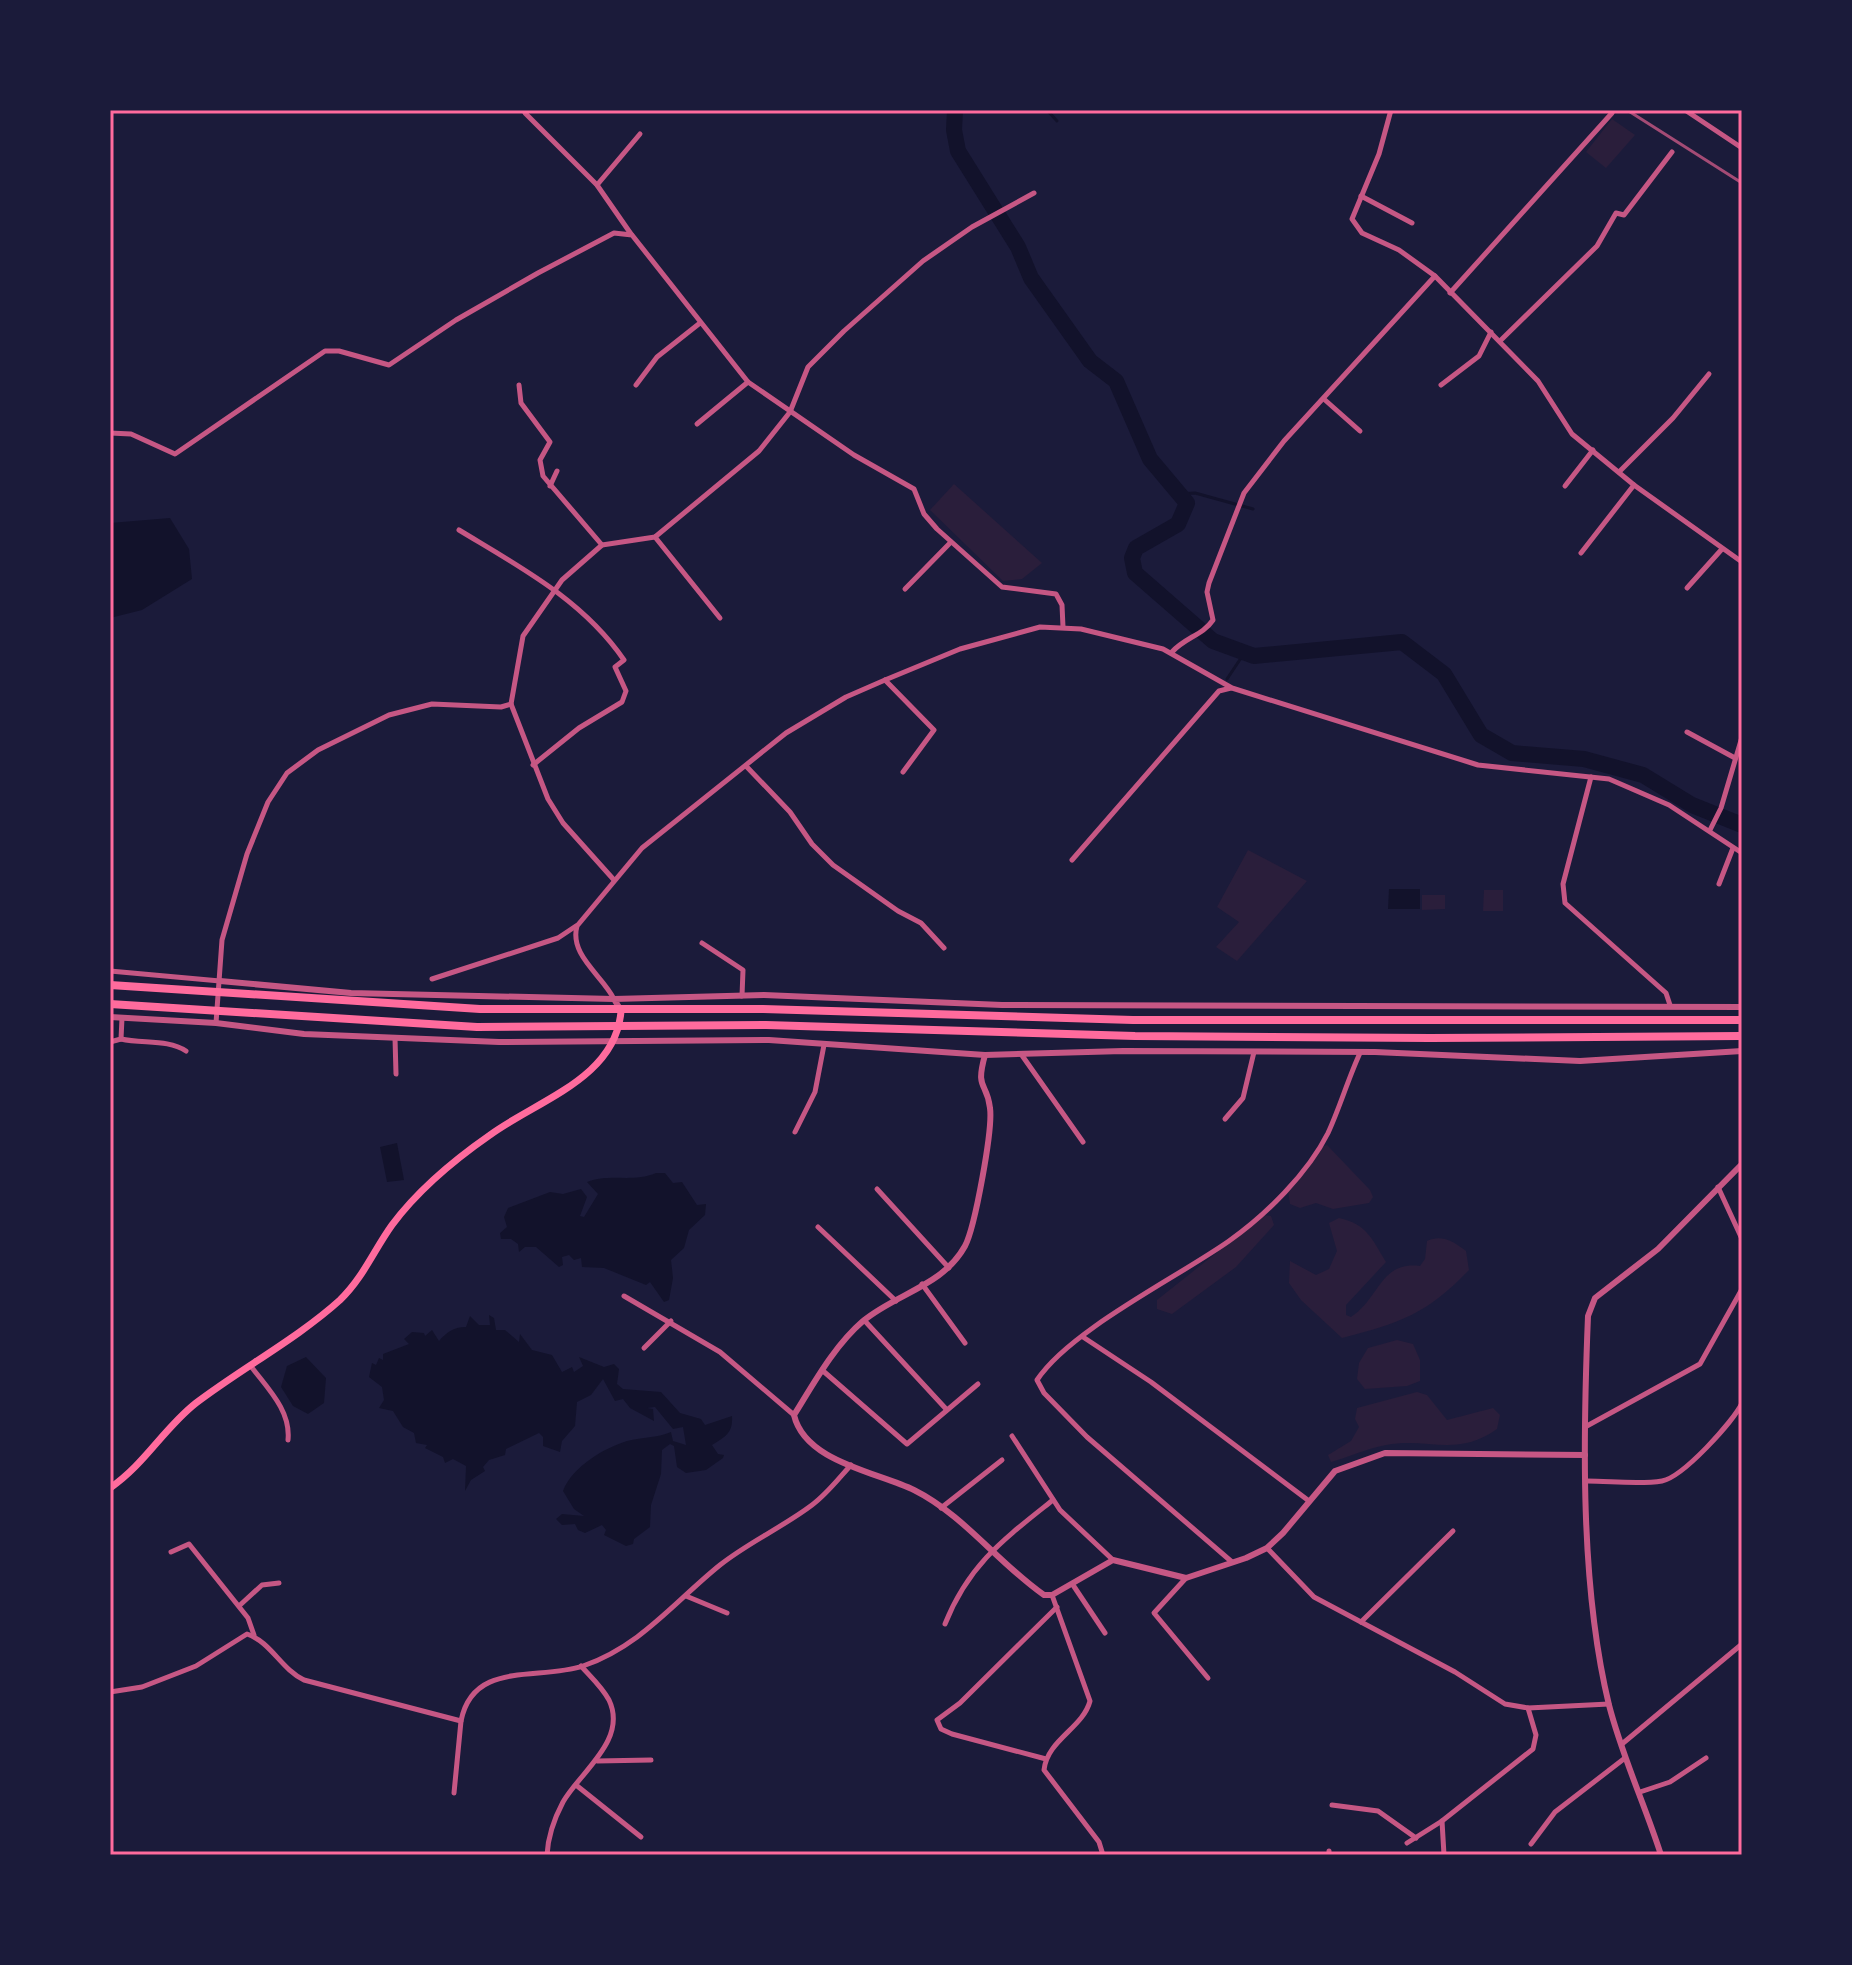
<svg xmlns="http://www.w3.org/2000/svg" width="1852" height="1965" font-family="'Golos Text',sans-serif">
  <rect width="100%" height="100%" fill="#1b1b3a"/>
  <g fill="#2a1e3b">
    <polygon points="1612,119 1635,135 1606,168 1586,152"/>
    <polygon points="954,484 1042,563 1022,579 1003,581 930,510"/>
    <polygon points="1248,850 1307,881 1237,961 1216,947 1239,922 1217,907"/>
    <polygon points="1484,890 1503,890 1503,911 1483,911"/>
    <polygon points="1422,895 1445,895 1445,909 1422,910"/>
    <polygon points="1327,1145 1370,1190 1373,1197 1369,1203 1333,1209 1316,1203 1300,1208 1290,1204 1288,1191 1319,1147"/>
    <polygon points="1264,1215 1271,1216 1274,1225 1236,1267 1172,1314 1157,1309 1157,1300"/>
    <path d="M1339,1218C1367,1224 1372,1239 1386,1262L1346,1305V1315L1351,1317C1380,1298 1380,1261 1420,1266L1425,1259L1427,1241C1442,1234 1454,1242 1466,1251L1469,1270C1427,1314 1400,1323 1342,1338L1301,1300L1289,1283L1290,1261L1316,1275L1329,1269L1337,1251L1329,1223Z"/>
    <polygon points="1397,1340 1413,1344 1420,1360 1420,1381 1407,1386 1365,1389 1357,1379 1359,1363 1368,1348"/>
    <path d="M1417,1392L1427,1395L1447,1420L1493,1408L1500,1415L1497,1429C1456,1458 1429,1437 1386,1445C1368,1448 1349,1457 1331,1462L1328,1455L1351,1441L1359,1427L1355,1419L1357,1408Z"/>
  </g>
  <g fill="#12122b">
    <polygon points="170,518 189,549 192,579 142,610 110,618 110,523"/>
    <polygon points="1389,889 1420,889 1420,909 1388,909"/>
    <polygon points="397,1143 404,1180 387,1182 380,1147"/>
    <path d="M656,1173H665L673,1183L682,1182L697,1205L706,1204L705,1215L689,1230L684,1248L671,1260L673,1278L669,1300L664,1302L650,1282L646,1285L604,1268L582,1267L581,1258L574,1260L569,1255L562,1257L563,1265L559,1267L536,1247H525L519,1252L518,1244L511,1239H501L500,1233L507,1227L504,1217L508,1208L550,1192L563,1194L581,1189L587,1197L580,1216L584,1217L598,1194L587,1182C610,1173 633,1183 656,1173Z"/>
    <path d="M489,1315L494,1318L496,1330H505L519,1342L520,1334L532,1350L552,1355L562,1372L572,1367L574,1372L583,1366L579,1357L604,1367L614,1364L619,1369L617,1384L623,1389L661,1392L680,1413L701,1419L705,1425L732,1416C733,1432 727,1436 712,1445L718,1454L724,1455L723,1458L706,1470L686,1473L677,1467L674,1446L670,1444L662,1450L661,1474L651,1505L650,1527L634,1539L633,1544L626,1546L604,1535L606,1530L602,1525L585,1533L578,1530L575,1524L562,1525L556,1519L562,1514L584,1516L574,1509L563,1491C572,1467 604,1448 627,1441C643,1437 656,1438 671,1432L673,1441L686,1445L683,1427L673,1429L655,1407L647,1408L653,1409L654,1421L630,1408L623,1399L615,1401L603,1379L591,1395L577,1402L575,1426L562,1441L560,1452L543,1446V1437L539,1433L506,1449L505,1455L489,1460L483,1467L485,1471L471,1480L465,1491L466,1466L453,1459L445,1463L443,1457L425,1448L427,1445L416,1443L414,1433L403,1427L393,1411L379,1408L384,1400L382,1387L369,1377L372,1363L376,1365L379,1358L383,1360V1354L409,1344L404,1339L412,1332L424,1333L425,1336L432,1330L439,1341C446,1333 453,1327 466,1327L470,1316L479,1325H490Z"/>
    <polygon points="306,1357 326,1378 324,1403 308,1414 293,1406 281,1387 287,1366"/>
  </g>
  <g fill="none" stroke-linecap="round" stroke-linejoin="round">
    <g stroke="#12122b" stroke-width="3">
      <polyline points="1047,110 1057,121"/>
      <polyline points="1177,494 1195,493 1253,509"/>
      <polyline points="1227,679 1243,655"/>
    </g>
    <polyline stroke="#12122b" stroke-width="16" points="955,110 954,130 958,151 1018,247 1031,278 1090,361 1116,381 1150,459 1187,503 1178,524 1136,548 1132,558 1135,573 1213,641 1254,656 1402,642 1444,674 1481,735 1512,753 1584,759 1643,775 1692,805 1742,825"/>
    <g stroke="#c65784" stroke-width="5">
      <polyline points="1391,110 1379,154 1352,219 1362,233 1399,250 1435,276 1538,381 1572,434 1634,485 1742,562"/>
      <polyline points="1685,110 1742,148"/>
      <polyline points="525,113 597,185 631,234"/>
      <polyline points="597,185 640,134"/>
      <polyline points="1361,196 1412,223"/>
      <polyline points="1450,293 1612,113"/>
      <polyline points="1500,341 1597,246 1616,213 1624,215 1672,152"/>
      <polyline points="519,385 521,403 550,442 540,460 543,476 602,545"/>
      <polyline points="636,385 657,357 700,323"/>
      <polyline points="1441,385 1479,356 1491,332"/>
      <polyline points="1325,400 1360,431"/>
      <polyline points="697,424 748,382"/>
      <polyline points="110,433 131,434 175,454 325,351 339,351 389,365 456,320 538,273 614,233 632,235 748,382 854,455 914,489 924,514 937,529 1002,587 1056,594 1062,605 1063,627"/>
      <polyline points="1619,472 1673,418 1709,374"/>
      <polyline points="550,486 557,471"/>
      <polyline points="1565,486 1593,450"/>
      <path d="M459,530C520,567 583,600 624,660L615,667L626,691L622,702L579,728L533,765"/>
      <polyline points="655,537 720,618"/>
      <polyline points="1581,553 1634,485"/>
      <polyline points="1687,588 1722,549"/>
      <polyline points="905,589 951,542"/>
      <path d="M1172,652C1184,638 1203,635 1213,620L1207,592L1209,583L1244,493L1284,441L1435,276"/>
      <polyline points="885,680 934,730 903,772"/>
      <polyline points="511,704 548,799 563,823 614,880"/>
      <polyline points="1687,732 1735,758"/>
      <polyline points="746,766 790,812 812,844 833,865 898,911 921,923 944,948"/>
      <polyline points="1591,777 1563,884 1565,903 1666,993 1670,1005"/>
      <polyline points="1710,830 1721,808 1742,737"/>
      <polyline points="1072,860 1219,691 1231,688"/>
      <polyline points="1719,884 1733,848"/>
      <polyline points="702,943 743,970 742,996"/>
      <polyline points="110,971 220,981"/>
      <polyline points="432,979 558,938 576,926"/>
      <path d="M614,999C602,975 569,955 577,926L642,848L786,733L846,697L885,680L960,649L1040,627L1081,629L1163,649L1232,688L1478,765L1609,779L1669,805L1742,853"/>
      <polyline points="216,1023 222,940 247,854 268,802 287,773 318,750 389,715 432,704 501,707 511,704 523,636 562,580 602,545 655,537 759,451 790,412 808,367 844,331 923,261 972,227 1034,193"/>
      <polyline points="395,1038 396,1074"/>
      <path d="M121,1039C143,1044 168,1039 186,1051"/>
      <polyline points="110,1042 121,1039 122,1018"/>
      <polyline points="1021,1054 1083,1142"/>
      <polyline points="1225,1119 1243,1098 1254,1052"/>
      <polyline points="795,1132 815,1092 824,1045"/>
      <polyline points="1718,1187 1742,1239"/>
      <polyline points="877,1189 949,1268"/>
      <polyline points="818,1227 896,1301"/>
      <polyline points="922,1284 965,1343"/>
      <polyline points="624,1296 720,1352 794,1415"/>
      <polyline points="864,1320 947,1410"/>
      <polyline points="1083,1337 1151,1382 1309,1501"/>
      <polyline points="644,1348 671,1321"/>
      <path d="M250,1365C267,1388 291,1410 288,1440"/>
      <polyline points="822,1370 907,1444 978,1384"/>
      <polyline points="1585,1427 1700,1364 1742,1289"/>
      <polyline points="1012,1436 1060,1510 1113,1560"/>
      <path d="M1587,1481C1610,1481 1639,1485 1662,1481C1683,1477 1733,1422 1742,1403"/>
      <polyline points="941,1508 1002,1460"/>
      <polyline points="1267,1548 1314,1597 1455,1672 1505,1704 1528,1708 1609,1704"/>
      <polyline points="171,1552 189,1544 248,1618 254,1635"/>
      <path d="M1232,1562L1087,1437L1044,1393L1037,1380C1070,1330 1178,1277 1229,1241C1266,1215 1308,1173 1328,1133C1340,1107 1348,1079 1360,1053"/>
      <polyline points="1186,1578 1154,1613 1208,1678"/>
      <polyline points="1073,1585 1105,1633"/>
      <path d="M1052,1595L1090,1701C1083,1728 1047,1740 1044,1770L1099,1842L1103,1855"/>
      <polyline points="686,1596 727,1613"/>
      <polyline points="239,1606 262,1585 279,1583"/>
      <polyline points="1361,1622 1453,1531"/>
      <path d="M945,1624C969,1564 1004,1539 1053,1500"/>
      <path d="M110,1692L142,1687L196,1666L247,1634C271,1642 281,1669 304,1680L461,1721C473,1660 538,1681 583,1666C641,1646 674,1602 720,1565C749,1542 783,1527 812,1505C827,1494 839,1478 851,1465"/>
      <polyline points="1622,1744 1742,1644"/>
      <polyline points="1046,1759 952,1734 941,1729 937,1720 960,1703 1057,1607"/>
      <polyline points="597,1761 651,1760"/>
      <polyline points="576,1785 641,1837"/>
      <polyline points="1640,1792 1670,1782 1706,1758"/>
      <polyline points="454,1793 461,1721"/>
      <polyline points="1332,1805 1378,1811 1416,1838"/>
      <polyline points="1442,1821 1444,1855"/>
      <polyline points="1407,1843 1442,1821 1533,1749 1536,1735 1528,1708"/>
      <polyline points="1531,1844 1555,1812 1625,1758"/>
      <polyline points="1329,1851 1329,1855"/>
      <path d="M547,1855C548,1836 554,1819 563,1802C580,1772 628,1740 609,1700C602,1687 591,1677 581,1666"/>
    </g>
    <g stroke="#c65784" stroke-width="6">
      <polyline points="220,981 351,993 614,999"/>
      <polyline points="620,1009 614,999 764,995 1002,1005 1742,1007"/>
      <polyline points="110,1017 216,1023 304,1034 499,1042 769,1040 985,1055 1123,1051 1375,1052 1580,1061 1742,1051"/>
      <path d="M985,1055C975,1091 987,1081 990,1108C993,1129 975,1227 965,1246C943,1286 897,1293 863,1321C834,1346 814,1383 794,1415C805,1462 877,1472 914,1490C964,1515 999,1564 1044,1595H1052L1113,1560L1186,1578L1246,1558L1267,1548L1283,1533L1335,1471L1385,1453L1585,1455"/>
      <path d="M1661,1855C1645,1805 1622,1756 1609,1705C1580,1586 1583,1438 1588,1316L1595,1298L1658,1249L1742,1164"/>
    </g>
    <path stroke="#ff6b9d" stroke-width="7" d="M110,1488C145,1464 164,1428 196,1403C242,1368 298,1338 340,1300C363,1278 374,1250 392,1225C418,1190 454,1160 490,1135C538,1100 616,1078 621,1011"/>
    <g stroke="#ff6b9d" stroke-width="8">
      <polyline points="110,985 480,1009 763,1009 1133,1020 1742,1020"/>
      <polyline points="110,1004 477,1027 766,1025 1135,1036 1430,1038 1742,1036"/>
    </g>
    <polyline stroke="#a44b75" stroke-width="3" points="1627,110 1742,183"/>
  </g>
  <rect width="1852" height="1965" fill="none" stroke="#1b1b3a" stroke-width="224"/>
  <rect x="112" y="112" width="1628" height="1741" fill="none" stroke="#ff6b9d" stroke-width="3"/>
</svg>
